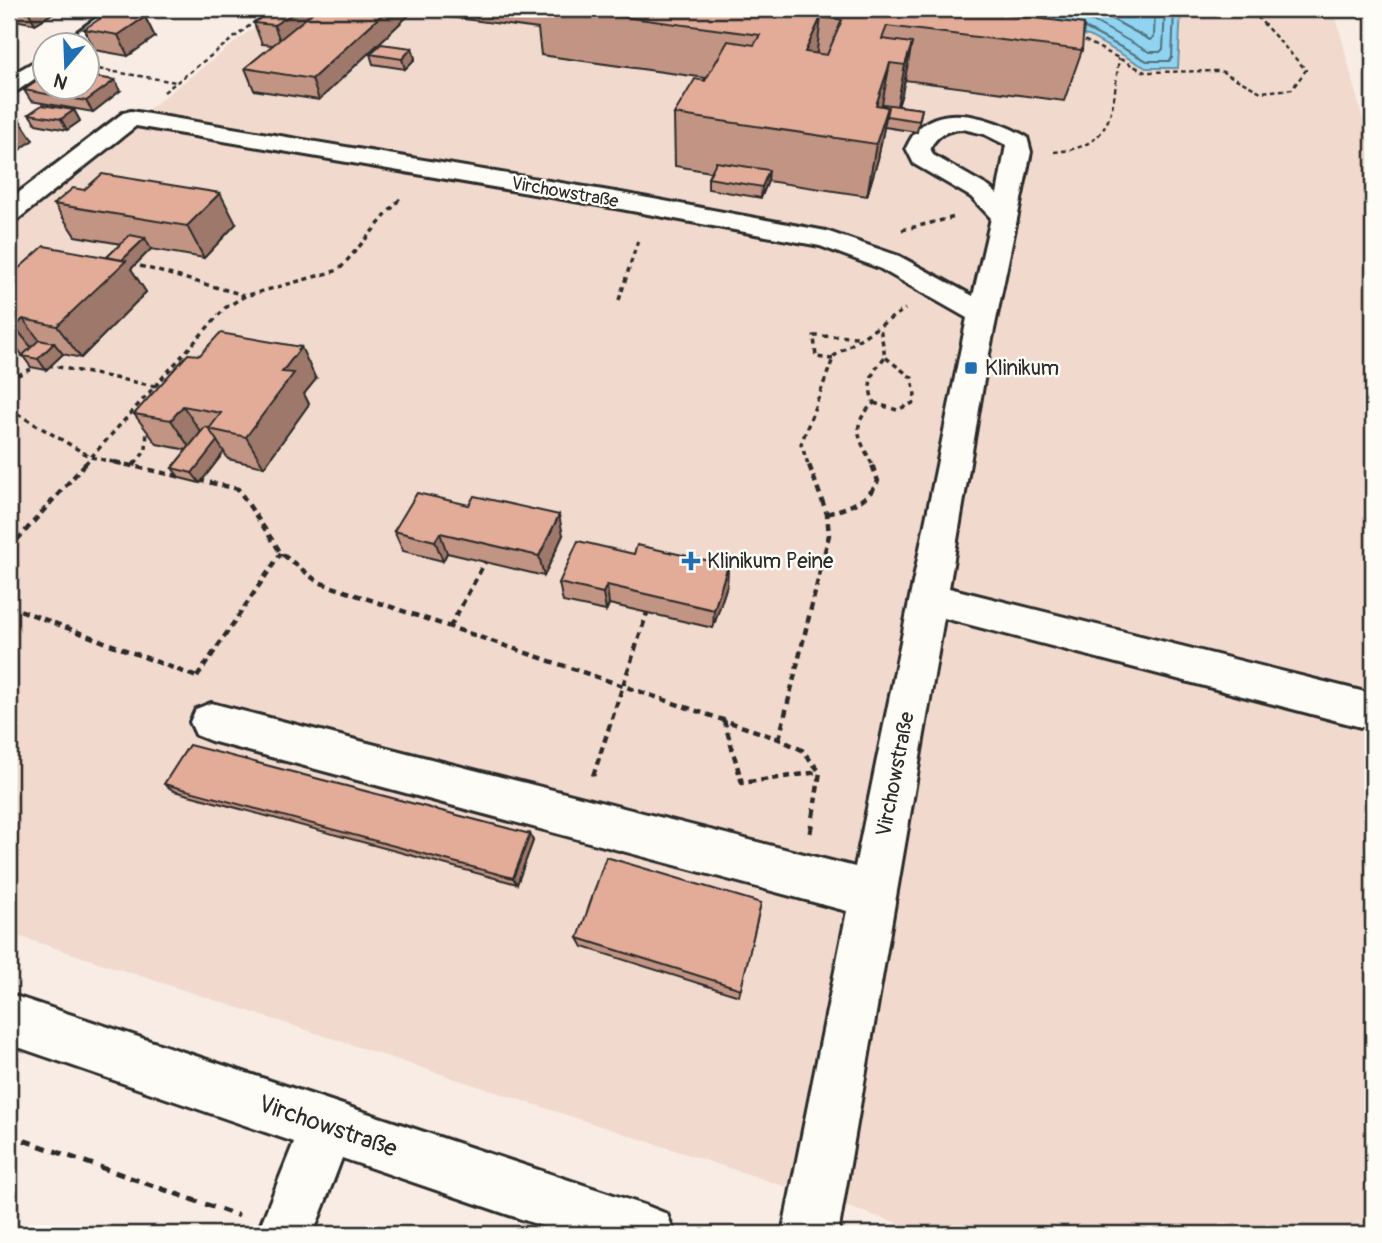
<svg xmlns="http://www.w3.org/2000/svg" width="1382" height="1243" font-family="Pangolin,sans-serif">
  <rect width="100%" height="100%" fill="#f8ece4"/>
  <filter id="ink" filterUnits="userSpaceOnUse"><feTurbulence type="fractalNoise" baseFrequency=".0143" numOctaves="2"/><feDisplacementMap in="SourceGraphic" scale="14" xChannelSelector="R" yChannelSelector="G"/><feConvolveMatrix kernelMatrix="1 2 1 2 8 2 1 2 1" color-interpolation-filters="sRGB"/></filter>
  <g filter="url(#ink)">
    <polygon fill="#f1d9cd" points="278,9 1334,9 1373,159 1373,1234 931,1234 9,933 9,183 44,190"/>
    <polygon fill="#90d4f2" stroke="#6890a2" stroke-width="2" points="958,9 1181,9 1178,68 1146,68 1089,36 963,15"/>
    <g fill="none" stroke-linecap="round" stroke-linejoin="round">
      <g stroke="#536f7b" stroke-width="2">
        <polyline points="1021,9 1093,21 1149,52 1160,52 1163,49 1165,9"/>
        <polyline points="1086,9 1101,13 1150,40 1154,37 1155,9"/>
        <polyline points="1085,28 1147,61 1169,61 1172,58 1174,9"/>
      </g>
      <g stroke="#2b2b2b" stroke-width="6">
        <g id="minor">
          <polygon points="109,9 132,9 83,46 58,46"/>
          <polygon points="46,55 46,71 17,91 9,93 9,76"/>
          <path d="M131,111L621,193L826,231L899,256L973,296L991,218L971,197L914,164L906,148C909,142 913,134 918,129C946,101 997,120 1027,137L1031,152L986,368L949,588L1361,691L1373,695V723L1361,727L944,618L838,1234H782L847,911L211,741L196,735L190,722L196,709L211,703L855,867L967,318L879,268L820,246L621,209L136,126L18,219L9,221V200L123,113ZM963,129L984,134L1006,145L997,194L989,187L933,155L930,148C938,134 947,130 963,129Z"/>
          <polygon points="9,994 647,1206 667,1214 675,1234 565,1234 342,1158 313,1234 257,1234 294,1142 9,1044"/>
        </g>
      </g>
      <g stroke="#2b2b2b" stroke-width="2.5" stroke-dasharray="4.5 3.5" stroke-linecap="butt">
        <polyline points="1077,39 1086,41 1145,72 1221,71 1261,92 1292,89 1306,70 1250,9"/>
        <polyline points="91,68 176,82"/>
        <polyline points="164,92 271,9"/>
        <path d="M1054,152C1116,147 1112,109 1119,58"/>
        <polyline points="397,202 402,196"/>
      </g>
      <g stroke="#2b2b2b" stroke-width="3.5" stroke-dasharray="5 4.5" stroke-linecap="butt">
        <polyline points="902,230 955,217"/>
        <polyline points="140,266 244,295"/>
        <polyline points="619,300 639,237"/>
        <polyline points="833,359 816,357 814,336 861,337"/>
        <polyline points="48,365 155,386"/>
        <polyline points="9,379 40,365"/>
        <polyline points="874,403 897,410 913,403 915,395 912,378 885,357 880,327"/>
        <polyline points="9,409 91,457 122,464"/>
        <polyline points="85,464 225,308 245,296 339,270 398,201"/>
        <polyline points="135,464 146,450 147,426"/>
        <polyline points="808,464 801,444 834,356 905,309"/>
        <path d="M872,464C859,438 849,426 874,403C866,383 871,373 885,357"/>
      </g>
      <g stroke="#2b2b2b" stroke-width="4.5" stroke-dasharray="7 5" stroke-linecap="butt">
        <polyline points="114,462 182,477"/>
        <polyline points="133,466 136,462"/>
        <polyline points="198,480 238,489 281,553 318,582 779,739 802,750 820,772 815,803"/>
        <path d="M827,514C848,507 868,502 878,481L871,462"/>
        <polyline points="9,549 87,462"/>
        <polyline points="9,606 197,677"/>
        <polyline points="450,627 485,562"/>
        <polyline points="197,677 281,553"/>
        <polyline points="724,720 742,783 819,772"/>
        <polyline points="779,739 829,535 827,514 808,462"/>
        <polyline points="593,776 647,613"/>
      </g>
      <g stroke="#2b2b2b" stroke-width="5" stroke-dasharray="9 7" stroke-linecap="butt">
        <polyline points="810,833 815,802"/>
        <polyline points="9,1135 239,1216"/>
      </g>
      <use href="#minor" fill="#fdfcf7" fill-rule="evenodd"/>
    </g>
    <g fill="#c29483" stroke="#2b2b2b" stroke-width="2">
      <polygon points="9,9 60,9 35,24 9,19"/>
      <polygon points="272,9 962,9 1082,50 1064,101 905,80 898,106 922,109 917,132 884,127 878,159 867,196 768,181 761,198 708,189 708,178 711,172 675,166 674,114 706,78 541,55 538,29 412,12 319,100 254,90 245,68 273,45 262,44 254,23"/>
      <polygon points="145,17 155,37 128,56 95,50 84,29"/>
      <polygon points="412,48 415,59 405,69 373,64 370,54"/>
      <polygon points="24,90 120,91 93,112 31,101"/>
      <polygon points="74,110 80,121 67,130 36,124 29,114"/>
      <polygon points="54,204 236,224 204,258 151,249 131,269 146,292 81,358 63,354 46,370 31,367 14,344 9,343 9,277 107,257 121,244 75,236"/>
      <polygon points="316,379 304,394 309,404 264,467 228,459 224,452 200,483 180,478 172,468 187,450 157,444 134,414"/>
      <polygon points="394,531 563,535 544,576 447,553 443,561 403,551"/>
      <polygon points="634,554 728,565 727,585 713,628 609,604 606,611 563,602 559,583"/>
      <polygon points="164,784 530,834 533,841 517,884 174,791"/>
      <polygon points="761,903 739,996 583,947 578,938"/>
    </g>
    <g fill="#9e786a" stroke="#2b2b2b" stroke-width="2">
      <polygon points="36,9 60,9 35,24 29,13"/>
      <polygon points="300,9 334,9 282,46 274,25"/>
      <polygon points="388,9 412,9 412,12 319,100 312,79"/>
      <polygon points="145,17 155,37 128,56 118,35"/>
      <polygon points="821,17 815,67 805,52"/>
      <polygon points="912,43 902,94 895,116 905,65"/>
      <polygon points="412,48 415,59 405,69 402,59"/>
      <polygon points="890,63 880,114 876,105"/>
      <polygon points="115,80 120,91 93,112 86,101"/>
      <polygon points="888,107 878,159 867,196 876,144"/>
      <polygon points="74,110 80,121 67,130 61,119"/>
      <polygon points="19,119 33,140 9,158 9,126"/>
      <polygon points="769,170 768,181 761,198 762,187"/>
      <polygon points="220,193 236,224 204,258 187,226"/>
      <polygon points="145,238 151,249 131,269 146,292 81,358 57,326 107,275"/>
      <polygon points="23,319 47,350 54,343 63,354 46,370 38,359 39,357 15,327"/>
      <polygon points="301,347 316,379 304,394 309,404 264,467 246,437 282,372"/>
      <polygon points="183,406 204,437 192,451 171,420"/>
      <polygon points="217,441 224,452 200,483 192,473"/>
      <polygon points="559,515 563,535 544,576 539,556"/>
      <polygon points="440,533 447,553 443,561 435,541"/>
      <polygon points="728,565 727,585 713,628 714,610"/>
      <polygon points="607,585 609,604 606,611 603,593"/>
      <polygon points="530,834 533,841 517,884 513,878"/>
    </g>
    <g fill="#e2ac98" stroke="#2b2b2b" stroke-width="2" fill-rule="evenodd">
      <polygon points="9,9 36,9 29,13"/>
      <polygon points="272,9 300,9 274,25 254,23"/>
      <polygon points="317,9 388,9 312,79 245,68"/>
      <path d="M563,9H962L1084,24L1082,50L887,26L882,39L912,43L905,65L890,63L876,105L888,107L876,144L674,114L695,79L705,81L728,41L754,45L760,35ZM821,17L842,20L827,55L805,52Z"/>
      <polygon points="112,11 145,17 118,35 84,29"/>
      <polygon points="381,44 412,48 402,59 370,54"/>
      <polygon points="46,75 46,88 88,88 88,76 115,80 86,101 24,90"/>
      <polygon points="883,104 922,109 919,121 886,116 888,107 883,106"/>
      <polygon points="42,105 74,110 61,119 29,114"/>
      <polygon points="9,117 19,119 9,126"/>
      <polygon points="716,162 769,170 762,187 708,178"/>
      <polygon points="102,174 220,193 187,226 54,204 73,188 84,190"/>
      <polygon points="130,235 145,238 122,260 107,257"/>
      <polygon points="44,246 126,261 57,326 23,319 15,327 9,326 9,277"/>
      <polygon points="220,333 301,347 282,372 294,373 246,437 209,429 221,413 183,406 171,420 134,414 188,354 200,355"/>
      <polygon points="39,340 54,343 38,359 22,356"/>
      <polygon points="205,427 209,428 209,429 217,441 192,473 172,468"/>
      <polygon points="417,493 469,505 474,496 559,515 539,556 440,533 435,541 394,531"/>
      <polygon points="578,541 634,554 637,545 728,565 714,610 607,585 603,593 559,583"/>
      <polygon points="189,745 530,834 513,878 164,784"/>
      <polygon points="606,857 761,903 741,989 578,938"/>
    </g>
  </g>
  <g fill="#1f6fb2" stroke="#fdfcf7" stroke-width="2.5">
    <rect x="964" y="361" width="14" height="14" rx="3.5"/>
    <path d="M687.5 550.5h7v7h7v7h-7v7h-7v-7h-7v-7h7z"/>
  </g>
  <g text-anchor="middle" stroke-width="5" stroke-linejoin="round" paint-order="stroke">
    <g font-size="18" fill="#2b2b2b" stroke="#fdfcf7">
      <text transform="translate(565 192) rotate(10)" y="6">Virchowstraße</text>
    </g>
    <g font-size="21" fill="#2b2b2b" stroke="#fdfcf7" text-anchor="start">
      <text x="985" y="375">Klinikum</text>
      <text x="707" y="568">Klinikum Peine</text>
    </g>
    <g font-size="21" fill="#2b2b2b" stroke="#fdfcf7">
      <text transform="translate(895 774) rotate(-79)" y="7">Virchowstraße</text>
    </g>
    <g font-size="24" fill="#2b2b2b" stroke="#fdfcf7">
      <text transform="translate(328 1126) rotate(19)" y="8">Virchowstraße</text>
    </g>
  </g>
  <rect width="1382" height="1243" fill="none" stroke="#fdfcf7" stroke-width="35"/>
  <rect x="18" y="18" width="1347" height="1208" fill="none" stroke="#2b2b2b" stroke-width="2.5" filter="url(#ink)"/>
  <g transform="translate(66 66) rotate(199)"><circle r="33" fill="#fdfcf7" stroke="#a9a8a5" stroke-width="2"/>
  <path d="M0-5L12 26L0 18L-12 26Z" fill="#1f6fb2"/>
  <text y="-10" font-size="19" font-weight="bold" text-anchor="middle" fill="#2b2b2b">N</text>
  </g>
</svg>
